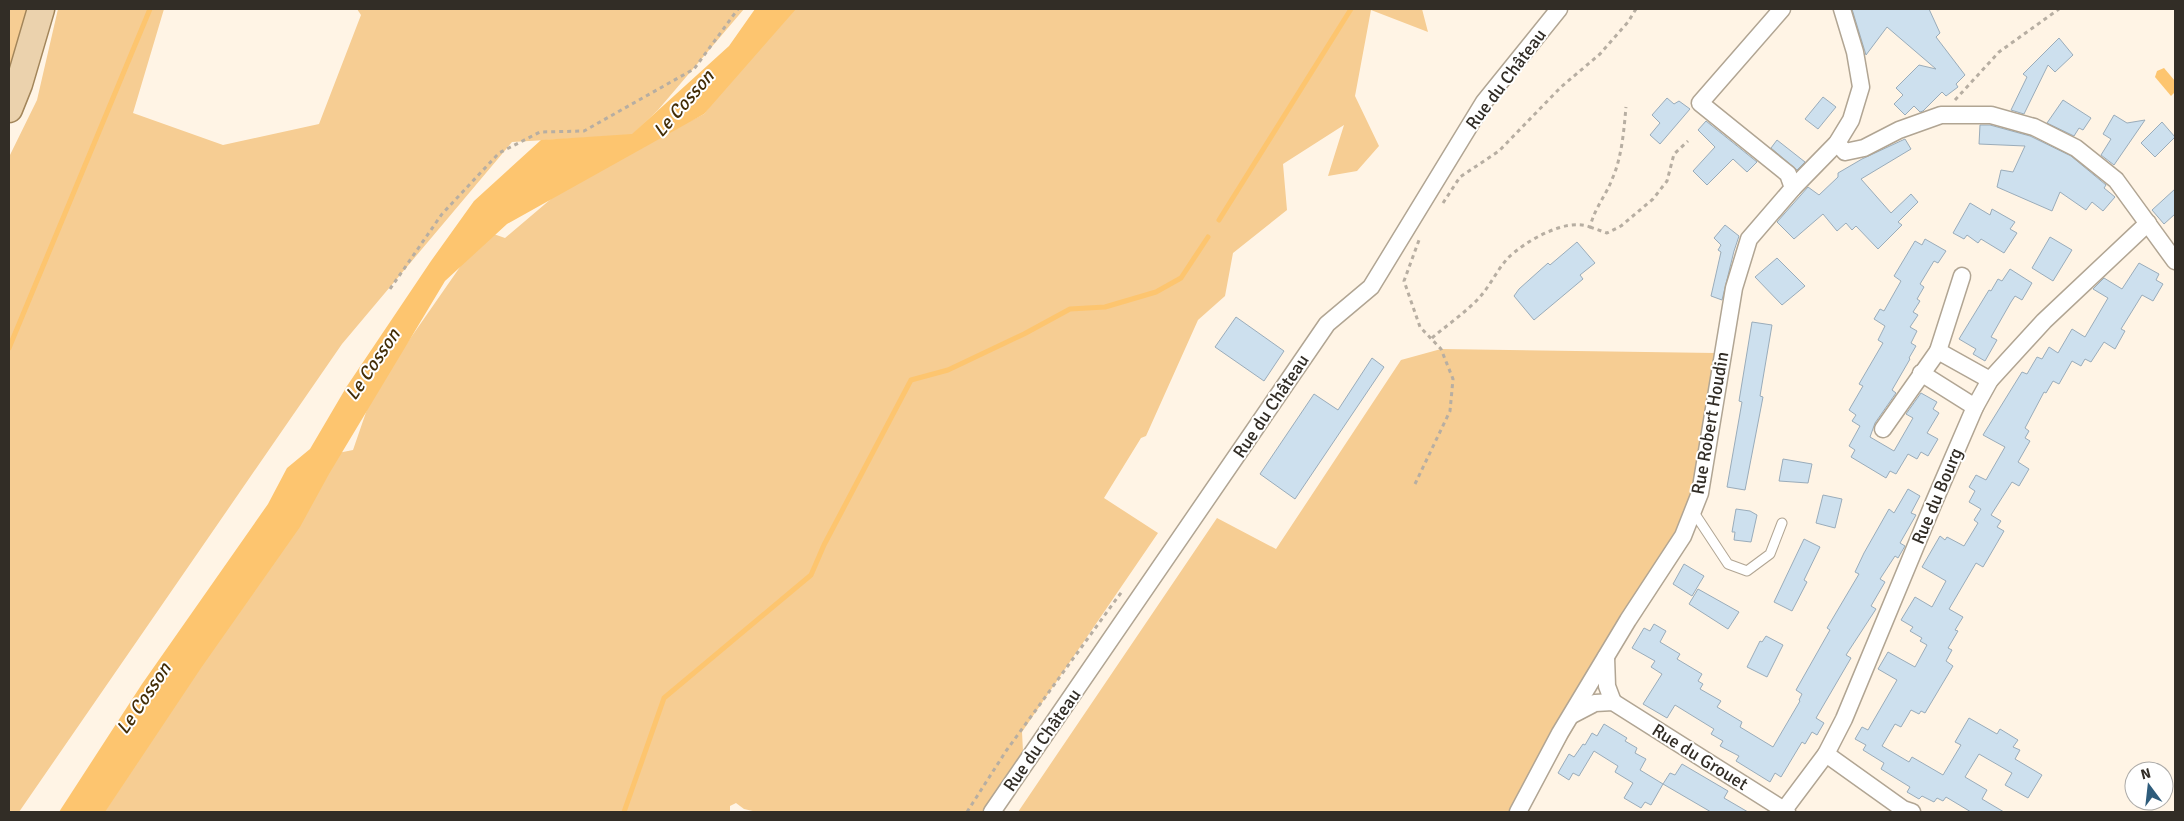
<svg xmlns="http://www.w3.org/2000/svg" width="2184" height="821" font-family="Signika,sans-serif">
  <rect width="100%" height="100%" fill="#fff4e5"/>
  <g fill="#f6cd93">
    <polygon points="9,9 28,9 9,73"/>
    <polygon points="58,9 164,9 133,113 223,145 319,124 361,15 357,9 744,9 658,110 632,135 512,142 342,344 19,812 9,812 9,157 37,100"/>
    <polygon points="783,9 1422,9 1428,32 1371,10 1355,96 1379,146 1357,171 1328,176 1344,125 1283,164 1287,210 1233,253 1225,296 1198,320 1146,436 1141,438 1104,498 1158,533 1022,732 1023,751 983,812 757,812 744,809 736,803 730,806 730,812 92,812 338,453 353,450 373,392 485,231 505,238 571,182 704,114"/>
    <polygon points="1441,349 1715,353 1701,504 1526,812 1018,812 1217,518 1276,549 1401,360"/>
  </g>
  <g fill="#fdc56f">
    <polygon points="755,9 796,9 704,114 507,224 445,281 329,474 300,527 201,668 105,812 59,812 142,684 268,504 287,468 310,449 347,386 431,261 474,201 541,140 632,134 729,46"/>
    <polygon points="2164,68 2175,81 2175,92 2171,96 2155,77 2157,71"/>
  </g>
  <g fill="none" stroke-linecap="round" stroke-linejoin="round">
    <g stroke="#fdc56f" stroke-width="5">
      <polyline points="1219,220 1351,9"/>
      <polyline points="9,348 150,9"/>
      <polyline points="624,812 664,698 811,575 824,545 911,380 948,370 1024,334 1070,309 1105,307 1156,292 1181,278 1208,237"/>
    </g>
  </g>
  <g fill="#cde0ee" stroke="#9aacba">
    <polygon points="1852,9 1929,9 1940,33 1936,37 1965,75 1956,84 1958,87 1946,96 1942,92 1923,111 1920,112 1914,106 1905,115 1894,104 1903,95 1896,88 1919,65 1936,69 1887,27 1866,55"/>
    <polygon points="2059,38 2073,55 2055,72 2048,65 2024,114 2011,110 2027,77 2023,74"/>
    <polygon points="1823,97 1836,107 1818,129 1805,119"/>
    <polygon points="1667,98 1674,104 1679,101 1690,109 1660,144 1650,135 1660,123 1652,115"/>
    <polygon points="2063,100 2091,118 2083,130 2079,128 2074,136 2047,123"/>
    <polygon points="2114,115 2127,123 2145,120 2114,165 2101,155 2111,139 2103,134"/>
    <polygon points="1706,121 1757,162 1747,172 1733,159 1707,185 1693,171 1715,147 1698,130"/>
    <polygon points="2162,122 2175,137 2155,157 2141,143"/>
    <polygon points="1980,125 1990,125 2030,136 2071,156 2106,185 2104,188 2115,197 2103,211 2092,202 2086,210 2060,192 2052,211 1997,187 2001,170 2013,172 2025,146 1979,144"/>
    <polygon points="1905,139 1911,149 1861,179 1891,213 1911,194 1918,202 1898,222 1902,225 1878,249 1856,226 1852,230 1846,223 1837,231 1823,214 1794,239 1777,222 1808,187 1819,195 1838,177 1838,173 1862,159"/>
    <polygon points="1777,140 1805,162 1797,170 1771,148"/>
    <polygon points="2175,189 2175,214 2164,224 2152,210"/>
    <polygon points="1970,203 1990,215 1992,209 2015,222 2010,229 2017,233 2004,253 1981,239 1978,243 1967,235 1964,239 1953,233"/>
    <polygon points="1725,225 1739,236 1734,251 1722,300 1711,296 1721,252 1718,250 1721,245 1714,238"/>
    <polygon points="2050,237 2072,250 2053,281 2032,268"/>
    <polygon points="1925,239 1946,251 1938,263 1934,261 1920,284 1924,287 1917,299 1920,301 1913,312 1918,315 1910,327 1917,331 1911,343 1916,346 1909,358 1910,359 1892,390 1896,393 1875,423 1870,437 1894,451 1913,418 1906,414 1921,393 1937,402 1933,409 1939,413 1927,433 1938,439 1928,456 1921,452 1917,459 1908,454 1896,474 1890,471 1886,478 1851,457 1855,450 1849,446 1860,426 1852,421 1856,415 1849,410 1863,386 1859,384 1883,343 1878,340 1885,326 1874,319 1880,309 1884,311 1901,281 1894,276 1915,241 1922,245"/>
    <polygon points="1577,242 1595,263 1580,275 1583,279 1534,320 1514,296 1519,289 1548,263 1550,265"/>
    <polygon points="1777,258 1805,286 1782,305 1755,277"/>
    <polygon points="2139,263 2159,274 2156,280 2163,284 2153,301 2142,295 2121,329 2125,331 2115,349 2104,342 2091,362 2085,359 2081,366 2072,361 2059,384 2053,381 2046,393 2044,392 2025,428 2029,431 2025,438 2030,441 2018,462 2029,469 2019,486 2012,482 1991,515 2001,521 1997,527 2004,531 1983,567 1976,563 1949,609 1963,617 1955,630 1958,631 1948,648 1952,650 1946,661 1953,666 1925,713 1921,711 1919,714 1911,710 1901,727 1895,724 1882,746 1909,762 1912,757 1943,775 1961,745 1955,742 1969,718 1997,734 2000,729 2018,740 2013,747 2020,750 2015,759 2042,775 2028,798 2005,785 2012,773 1979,754 1965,777 1987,790 1982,799 2004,812 1971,812 1946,797 1943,801 1937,798 1934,802 1922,796 1919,799 1907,792 1910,787 1881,769 1884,763 1863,750 1866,745 1855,739 1862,727 1868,730 1897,680 1878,669 1888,652 1915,667 1927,645 1920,641 1922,638 1910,631 1913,627 1901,620 1915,597 1932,607 1946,581 1922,567 1940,536 1945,540 1947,537 1964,546 1978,523 1974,520 1981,509 1969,502 1975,491 1969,487 1976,475 1986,480 2005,447 1983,435 2022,372 2027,374 2037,357 2042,359 2049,347 2058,353 2072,329 2085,337 2108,298 2093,289 2104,278 2122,289"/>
    <polygon points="2010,269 2032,283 2022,300 2015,296 2011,302 1991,337 1997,340 1985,361 1973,354 1976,349 1959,339 1989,290 1991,291 1998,279 2002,281"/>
    <polygon points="1236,317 1284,351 1264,381 1215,347"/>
    <polygon points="1752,322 1772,325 1760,396 1763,397 1745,490 1727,487 1742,402 1739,401"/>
    <polygon points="1372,358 1384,367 1295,499 1260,474 1314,394 1338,410"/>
    <polygon points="1783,459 1812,464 1808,483 1779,481"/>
    <polygon points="1908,489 1920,496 1911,513 1916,515 1900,543 1905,546 1898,558 1895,556 1880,579 1885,582 1871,606 1876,609 1846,655 1851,658 1816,718 1824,723 1817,735 1812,732 1805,744 1802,742 1781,777 1775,773 1770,782 1736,761 1739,756 1720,746 1723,741 1711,734 1714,729 1675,705 1667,718 1643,704 1662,674 1651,667 1655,661 1632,648 1644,628 1650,631 1654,624 1666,631 1660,642 1680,654 1677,659 1702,674 1698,681 1703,684 1700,689 1721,701 1717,707 1742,722 1740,727 1773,747 1800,701 1799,700 1802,694 1796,690 1830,630 1827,628 1859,574 1855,572 1864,553 1889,509 1894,513"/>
    <polygon points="1823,495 1842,499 1835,528 1816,523"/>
    <polygon points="1736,509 1750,511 1757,515 1751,542 1734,540 1735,532 1732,532"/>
    <polygon points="1804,539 1820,547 1804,580 1807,582 1792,611 1774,602"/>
    <polygon points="1684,564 1704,576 1692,596 1673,584"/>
    <polygon points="1698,589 1739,612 1728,629 1689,604"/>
    <polygon points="1766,636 1783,645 1767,677 1747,667 1760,641 1762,642"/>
    <polygon points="1604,724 1627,738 1625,741 1637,748 1635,753 1646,759 1640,770 1663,784 1651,805 1645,802 1641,808 1624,798 1633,783 1615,772 1618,766 1594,751 1579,776 1573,773 1569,780 1558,773 1569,754 1574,757 1583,744 1585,745 1592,733 1597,736"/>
    <polygon points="1682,764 1728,791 1724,798 1748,812 1711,812 1663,784 1670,773 1675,775"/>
  </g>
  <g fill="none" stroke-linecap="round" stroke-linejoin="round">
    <g stroke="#b1a593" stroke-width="11">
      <polyline id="lane" points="1693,511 1728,564 1747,571 1770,554 1782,523"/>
    </g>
    <g stroke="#b1a593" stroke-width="19">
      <g id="street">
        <polyline points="1782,9 1700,103 1788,174 1793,188"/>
        <polyline points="1837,143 1845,152 1864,148 1899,130 1941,115 1991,115 2034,127 2076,148 2116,180 2175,261"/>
        <polyline points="1962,276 1938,351 1990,380"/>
        <polyline points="1921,373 1975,407"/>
        <polyline points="1883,429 1938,351"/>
        <polyline points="1606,657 1607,686 1613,702"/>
        <polyline points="1572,715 1595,703 1613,702 1787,812"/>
        <polyline points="1826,754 1903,809 1912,812"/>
        <polyline points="1784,810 1826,754 1844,719 1934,502 1975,407 1990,380 2044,321 2148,223"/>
        <polyline points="992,812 1327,324 1371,287 1484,102 1559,9"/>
        <polyline points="1518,812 1560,733 1628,620 1683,536 1700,493 1734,288 1749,239 1793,188 1837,143 1851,120 1861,87 1855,52 1842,9"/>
      </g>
    </g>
    <g stroke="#a2855a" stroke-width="29">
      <polyline id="primary" points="9,109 19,84 41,9"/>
    </g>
    <g stroke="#b7aea2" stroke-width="3" stroke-dasharray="4 4" stroke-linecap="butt">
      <polyline points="1955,100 1999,52 2059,9"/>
      <polyline points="1443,203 1460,177 1499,151 1561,87 1600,54 1628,22 1636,9"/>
      <polyline points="1590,227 1607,233 1621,226 1653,199 1667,181 1674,154 1688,141"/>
      <polyline points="390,289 442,214 499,153 540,132 584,131 694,69 738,9"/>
      <path d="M1432,338C1447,325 1465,313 1479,298C1490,286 1497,270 1508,258C1525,241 1567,217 1590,227C1595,207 1606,196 1613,177C1622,156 1624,129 1626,107"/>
      <polyline points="1415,484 1450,411 1453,379 1441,349 1420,327 1404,281 1419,240"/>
      <polyline points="967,812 1006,751 1123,590"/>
    </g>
    <use href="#lane" stroke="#fff" stroke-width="9"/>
    <use href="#street" stroke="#fff" stroke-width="16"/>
    <use href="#primary" stroke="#ebd2ad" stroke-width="26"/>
  </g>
  <g text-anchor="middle" stroke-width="4" stroke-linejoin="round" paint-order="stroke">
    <g font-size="18" fill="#322d26" stroke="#fff">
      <text transform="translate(1506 79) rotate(-53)" y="6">Rue du Château</text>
      <text transform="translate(1271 406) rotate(-56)" y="6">Rue du Château</text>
      <text transform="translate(1710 423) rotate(-80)" y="6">Rue Robert Houdin</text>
      <text transform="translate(1937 496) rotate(-67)" y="6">Rue du Bourg</text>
      <text transform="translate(1042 740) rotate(-55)" y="6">Rue du Château</text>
      <text transform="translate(1700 757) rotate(32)" y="6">Rue du Grouet</text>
    </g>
    <g font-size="19" font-style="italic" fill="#432d06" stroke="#fff">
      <text transform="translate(683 103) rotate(-49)" y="7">Le Cosson</text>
      <text transform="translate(372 364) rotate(-56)" y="7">Le Cosson</text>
      <text transform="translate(143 698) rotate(-56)" y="7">Le Cosson</text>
    </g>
  </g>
  <rect width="2184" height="821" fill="none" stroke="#322d26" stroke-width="20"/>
  <g transform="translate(2149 786) rotate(345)"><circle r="24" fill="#ffffff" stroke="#adaba8"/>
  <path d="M0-4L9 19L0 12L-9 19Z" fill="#2e5c7b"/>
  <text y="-8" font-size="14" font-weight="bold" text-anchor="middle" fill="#322d26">N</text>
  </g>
</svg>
